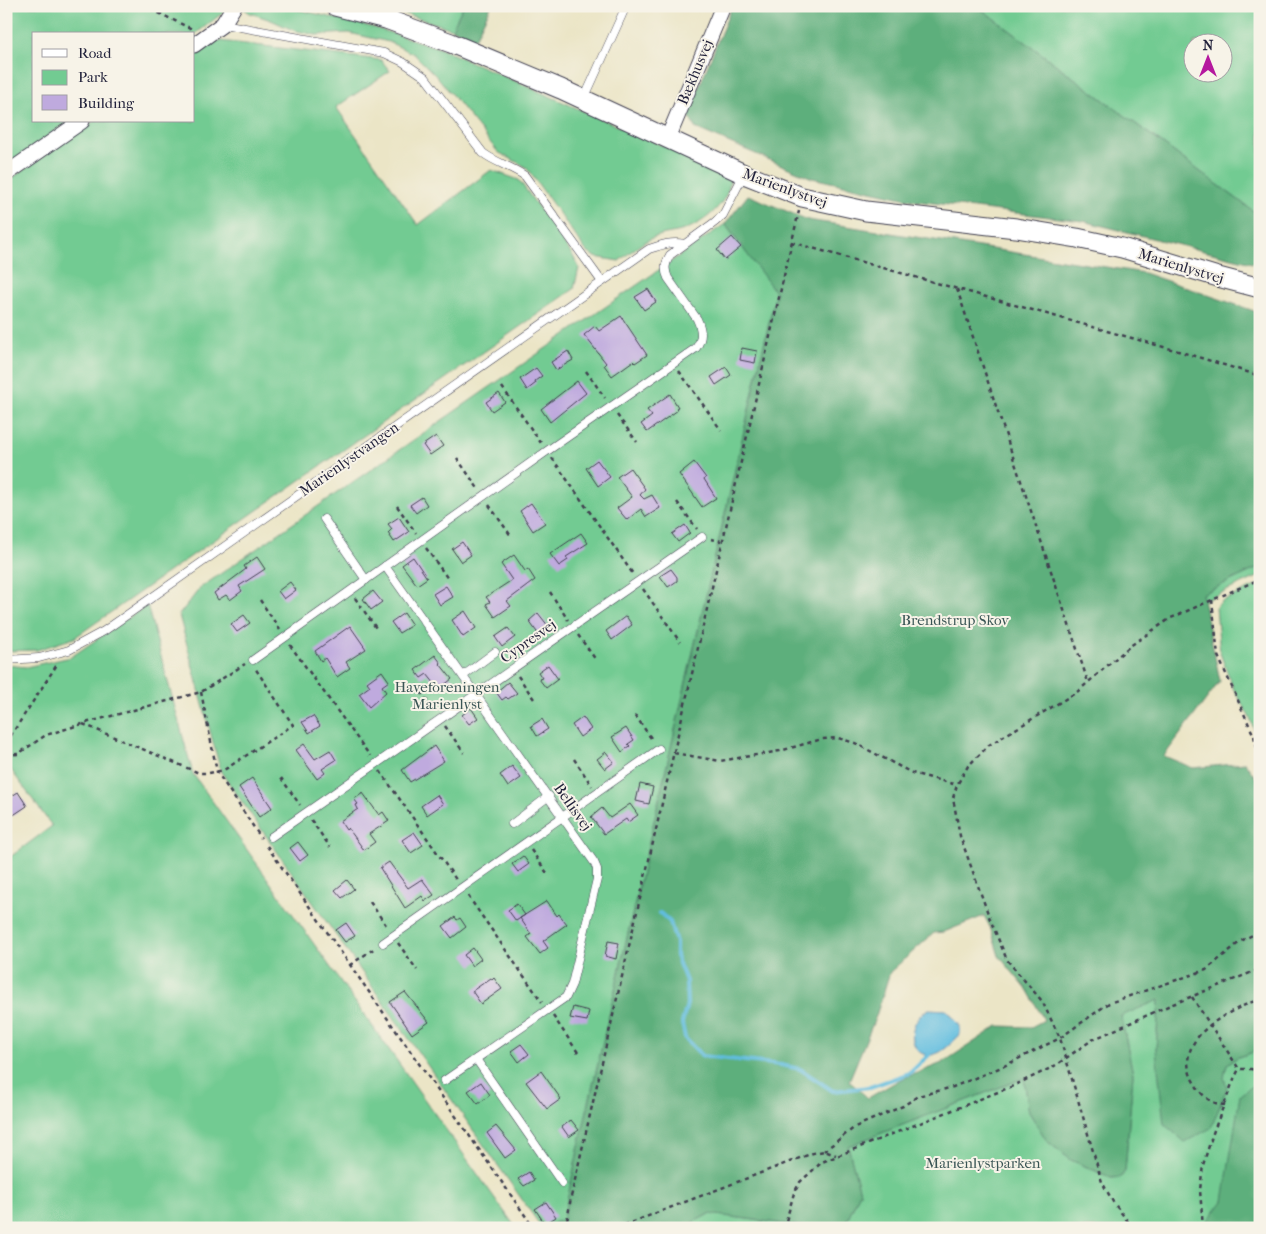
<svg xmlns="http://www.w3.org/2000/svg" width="1266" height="1234" font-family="'IM FELL French Canon',serif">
  <rect width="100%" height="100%" fill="#f7f3e8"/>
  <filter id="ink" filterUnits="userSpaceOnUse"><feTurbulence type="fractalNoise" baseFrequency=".02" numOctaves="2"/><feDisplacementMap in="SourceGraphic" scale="10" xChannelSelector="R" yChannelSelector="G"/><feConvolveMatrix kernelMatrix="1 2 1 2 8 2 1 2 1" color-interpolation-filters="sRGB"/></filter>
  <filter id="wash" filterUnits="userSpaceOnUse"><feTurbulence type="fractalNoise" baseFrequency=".0096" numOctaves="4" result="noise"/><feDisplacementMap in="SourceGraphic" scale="20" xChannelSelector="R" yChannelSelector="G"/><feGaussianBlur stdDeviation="1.12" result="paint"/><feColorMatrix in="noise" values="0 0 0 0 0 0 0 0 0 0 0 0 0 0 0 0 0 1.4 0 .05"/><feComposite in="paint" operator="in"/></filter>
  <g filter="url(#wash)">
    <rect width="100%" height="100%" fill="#ebe5c6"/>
    <g fill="#72cb92" stroke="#4a7666" fill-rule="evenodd">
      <polygon points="6,6 225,6 224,12 194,35 34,34 34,121 70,121 6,166"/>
      <path d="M245,6H283L372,27L439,48L714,168L730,178C730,202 706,222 684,230C676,233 666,233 658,236C644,240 631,252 619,261L595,257L587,252L526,167L498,152L440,80L414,54L389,42L349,33L316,35L293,30L271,20L250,13L243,8Z"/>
      <polygon points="381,6 463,6 452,29"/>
      <path d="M977,6H1260V216ZM1194,42H1224V72H1194Z"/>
      <polygon points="212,40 381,60 390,71 336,107 418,225 491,170 519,180 573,256 579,268 574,289 74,638 37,650 6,651 6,182 94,121 194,121 194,52"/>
      <polygon points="725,224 776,292 581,1137 563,1219 542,1228 221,772 179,615 200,588"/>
      <polygon points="1260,567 1260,576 1203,601 1202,594"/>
      <polygon points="1260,584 1260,746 1250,718 1233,688 1220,653 1216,607 1222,601"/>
      <polygon points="147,605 193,774 516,1228 6,1228 6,860 52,826 6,763 6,665 26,667 71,657"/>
      <polygon points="1159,999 1156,1050 1224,1077 1227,1064 1238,1057 1260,1050 1260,1228 829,1228 846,1222 860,1192 848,1146 1024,1078 1029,1112 1047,1141 1071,1160 1111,1178 1121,1177 1125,1171 1133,1074 1121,1016"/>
      <polygon points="709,1214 816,1228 682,1228"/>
    </g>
    <g fill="#5daf7c" stroke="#40685c" fill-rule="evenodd">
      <polygon points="463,6 491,6 475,39 452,29"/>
      <polygon points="732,6 977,6 1260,216 1260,265 1083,221 916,201 812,178 695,128 688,114"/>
      <path d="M748,195L808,220L1144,273L1260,313V567L1202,594L1220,681L1164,756L1193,768L1245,763L1260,783V1050L1238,1057L1227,1064L1224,1077L1227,1088L1211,1128L1185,1142L1164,1124L1156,1050L1159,1000L1121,1016L1133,1074L1125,1171L1121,1177L1112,1178L1071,1160L1047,1141L1029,1112L1024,1078L848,1146L860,1192L846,1222L829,1228H816L709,1214L682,1228H542L563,1219L581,1137L776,293L725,224ZM984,916L990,927L999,956L1028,991L1044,1020L1031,1027L998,1026L942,1063L899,1080L868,1098L849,1081L876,1016L890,972L934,933L944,932Z"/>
      <polygon points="1260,1080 1260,1228 1202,1228 1223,1201 1240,1095"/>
    </g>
    <path fill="#61bddf" stroke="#42708d" d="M929,1009L946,1010L949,1012L960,1026V1035C953,1041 944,1052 935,1054C911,1062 902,1023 929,1009Z"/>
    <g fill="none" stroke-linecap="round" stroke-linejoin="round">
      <polyline stroke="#61bddf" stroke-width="4" points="660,913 670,922 676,942 676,956 686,981 687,1004 682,1023 685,1038 702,1056 781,1065 800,1069 833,1091 870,1087 910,1073 929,1055"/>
    </g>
    <g id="blocks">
      <g fill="#bfaade">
        <polygon points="732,237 741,247 725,260 717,250"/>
        <polygon points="648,289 656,302 644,310 635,297"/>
        <polygon points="621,316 647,355 635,363 633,361 612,376 604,365 606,363 584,335 595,326 599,331"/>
        <polygon points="742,348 757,351 755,363 740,360"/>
        <polygon points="568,351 573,360 556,370 551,362"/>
        <polygon points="726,367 731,375 716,385 711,377"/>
        <polygon points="536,368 542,376 535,381 536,383 527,390 520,379"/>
        <polygon points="577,381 586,393 550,422 541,409"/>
        <polygon points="499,393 505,402 492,411 486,402"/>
        <polygon points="670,394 678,407 676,408 678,410 647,432 641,424 652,416 647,410"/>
        <polygon points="436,436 443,446 430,455 423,445"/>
        <polygon points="597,460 610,477 598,486 586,468"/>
        <polygon points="694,462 706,478 704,479 716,498 702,507 679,474"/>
        <polygon points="630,468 645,489 640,495 644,499 652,495 660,508 646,517 641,509 627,520 617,508 632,497 617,477"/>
        <polygon points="422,497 427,505 416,513 410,505"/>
        <polygon points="531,503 545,523 533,531 520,511"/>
        <polygon points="399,517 409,532 394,542 388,533 392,529 388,524"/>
        <polygon points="685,525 690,533 678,542 672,534"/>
        <polygon points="581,533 588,543 566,557 568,560 559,566 550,554"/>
        <polygon points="462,542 471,555 461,562 452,549"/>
        <polygon points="514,555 525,571 528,569 535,580 507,601 511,606 495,617 486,604 490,602 486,597 512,580 501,564"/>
        <polygon points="257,557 265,569 239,586 242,591 230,600 226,595 218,600 214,593 246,569 244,566"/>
        <polygon points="413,557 427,578 417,585 402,565"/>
        <polygon points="671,569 677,577 677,581 668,587 660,576"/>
        <polygon points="290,582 296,590 284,599 278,591"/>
        <polygon points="446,586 453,597 440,605 433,594"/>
        <polygon points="373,591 382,602 371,610 363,599"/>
        <polygon points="465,611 476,628 463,637 452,620"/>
        <polygon points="404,613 412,625 399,633 391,622"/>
        <polygon points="538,613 549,627 539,635 529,621"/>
        <polygon points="244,615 250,623 237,632 231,624"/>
        <polygon points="626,616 632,625 612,640 606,631"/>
        <polygon points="350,626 366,649 346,662 350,668 337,677 325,658 321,661 315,651"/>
        <polygon points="508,628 515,637 502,647 495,637"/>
        <polygon points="435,655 441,663 440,664 452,679 439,689 427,674 421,678 415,670"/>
        <polygon points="548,665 558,679 546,688 539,679 542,678 538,672"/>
        <polygon points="382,671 389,681 382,686 386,692 369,707 359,694 370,686 367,682"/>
        <polygon points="508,682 517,693 508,699 506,697 502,700 496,692"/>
        <polygon points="471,708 478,718 469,724 462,715"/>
        <polygon points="313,716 320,726 309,733 302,722"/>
        <polygon points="583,717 591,729 580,737 572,725"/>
        <polygon points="542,719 548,729 537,736 531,726"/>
        <polygon points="626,728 634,740 628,744 630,746 622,752 612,737"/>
        <polygon points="304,744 315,759 330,750 336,760 322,769 325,773 317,779 296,750"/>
        <polygon points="434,746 444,761 410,782 402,770"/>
        <polygon points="606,752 614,762 605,769 597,759"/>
        <polygon points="512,766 521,778 508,787 500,775"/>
        <polygon points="252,778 272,808 259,817 239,787"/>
        <polygon points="640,784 653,787 649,804 636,801"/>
        <polygon points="18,792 27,806 12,816 6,808 6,800"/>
        <polygon points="363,793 379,815 383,812 389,821 369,834 375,842 364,850 348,828 346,830 340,821 358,809 356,805 358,804 354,799"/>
        <polygon points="437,795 443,804 427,815 421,806"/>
        <polygon points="630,804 638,815 628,822 626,819 604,834 591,817 602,808 610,818"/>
        <polygon points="414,832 423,845 411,853 402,840"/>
        <polygon points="298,842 308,855 300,861 290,848"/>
        <polygon points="523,856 529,864 518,872 512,864"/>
        <polygon points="389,862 408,888 422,879 434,895 425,901 422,896 405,908 380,868"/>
        <polygon points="347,880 354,889 342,898 335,890"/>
        <polygon points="547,901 557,916 559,914 567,924 543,941 548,948 540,954 527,937 531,934 520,918"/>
        <polygon points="517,904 525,915 516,921 508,910"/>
        <polygon points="455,917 457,920 460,918 466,927 452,938 443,926"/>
        <polygon points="346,923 355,936 345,942 336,930"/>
        <polygon points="608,941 619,943 616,959 605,956"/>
        <polygon points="473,948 481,959 472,966 464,955"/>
        <polygon points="491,978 492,980 494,978 502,989 481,1004 472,991"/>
        <polygon points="405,992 429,1022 412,1034 390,1002"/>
        <polygon points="573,1007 589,1011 587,1021 570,1018"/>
        <polygon points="521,1044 529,1054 519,1062 511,1051"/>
        <polygon points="541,1071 561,1099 547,1109 526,1082"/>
        <polygon points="481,1082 490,1095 478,1104 468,1091"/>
        <polygon points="571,1120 579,1130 569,1137 562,1127"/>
        <polygon points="496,1126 516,1150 505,1158 487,1133"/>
        <polygon points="529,1172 534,1180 524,1186 518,1179"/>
        <polygon points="546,1202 556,1217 545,1224 535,1209"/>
      </g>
    </g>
  </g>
  <g filter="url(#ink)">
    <use href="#blocks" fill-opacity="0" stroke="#403f50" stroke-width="1"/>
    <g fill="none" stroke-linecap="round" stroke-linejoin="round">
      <g stroke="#403f50" stroke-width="9">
        <g id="service">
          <path d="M223,24L384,53L403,62L425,77L483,153C496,163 511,166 525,176L602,282"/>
          <polyline points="584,99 626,6"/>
          <polyline points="324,519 366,580"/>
          <polyline points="385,566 594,862 597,869 597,879 572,984 566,997 444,1081"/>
          <path d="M6,660L39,658L69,650L104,631L649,249C661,245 672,241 684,244"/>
          <path d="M253,660L547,451L696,348C703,338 702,330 697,319L668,278C664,269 665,264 670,255L715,222L723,215L744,174"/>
          <polyline points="463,676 495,652"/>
          <polyline points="512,824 549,796"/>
          <polyline points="271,837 702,537"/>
          <polyline points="383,943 659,749"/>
          <polyline points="476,1059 562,1183"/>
        </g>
      </g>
      <g stroke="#403f50" stroke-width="17">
        <g id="minor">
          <polyline points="194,45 223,24 234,6"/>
          <polyline points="668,138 723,6"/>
          <polyline points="6,174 82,121"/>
        </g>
      </g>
      <g stroke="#403f50" stroke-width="21">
        <polyline id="tertiary" points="335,6 386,19 451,43 561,89 744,174 802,197 866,211 1016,228 1077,238 1122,248 1218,277 1260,288"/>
      </g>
      <g stroke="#403f50" stroke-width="2.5" stroke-dasharray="4 4" stroke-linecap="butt">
        <polyline points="144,6 192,29"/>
        <polyline points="791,242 1178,351 1260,376"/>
        <polyline points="957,289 1088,682"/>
        <polyline points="586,371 605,398"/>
        <polyline points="679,371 721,430"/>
        <polyline points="502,387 541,443"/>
        <polyline points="617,415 637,442"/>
        <polyline points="457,458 479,490"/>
        <polyline points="552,458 633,574"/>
        <polyline points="677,502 697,529"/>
        <polyline points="489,505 511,536"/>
        <polyline points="397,506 416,533"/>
        <polyline points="711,539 721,541"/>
        <polyline points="426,548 448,579"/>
        <polyline points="1256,581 1260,598"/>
        <polyline points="643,589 680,642"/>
        <polyline points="550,592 568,620"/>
        <polyline points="355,598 376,628"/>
        <polyline points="260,600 280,630"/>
        <polyline points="1212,600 1218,656 1254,736 1260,759"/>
        <polyline points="578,635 596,660"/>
        <polyline points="290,645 370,756"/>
        <polyline points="518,676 536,702"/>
        <polyline points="416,685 434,711"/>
        <polyline points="201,692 217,772 261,838"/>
        <polyline points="635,715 653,741"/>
        <polyline points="83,724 199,773 209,773 224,770 293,725 255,668"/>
        <polyline points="445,726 464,753"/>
        <polyline points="6,743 58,663"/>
        <polyline points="674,753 720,761 780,751 822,739 838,738 855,743 912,773 957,785"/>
        <polyline points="6,755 18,754 46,735 89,722 201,692 245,664"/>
        <polyline points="574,759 592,786"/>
        <polyline points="380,771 457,881"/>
        <polyline points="281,778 300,805"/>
        <polyline points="311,820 330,847"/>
        <polyline points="267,846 531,1224"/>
        <polyline points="531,850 549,876"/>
        <polyline points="468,896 542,1002"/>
        <polyline points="370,902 388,928"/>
        <polyline points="398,943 417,970"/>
        <polyline points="350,965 375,948"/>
        <polyline points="1192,997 1239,1069"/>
        <polyline points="553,1016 579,1054"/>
        <path d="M1225,1105C1211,1104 1202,1096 1195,1084C1168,1040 1227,1011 1260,999"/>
        <polyline points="824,1151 855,1127 903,1106 918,1096 953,1087 1004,1066 1060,1038 1109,1003 1206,970 1241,941 1260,931"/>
        <polyline points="566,1228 571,1197 799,211"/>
        <polyline points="617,1228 813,1153 824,1151 836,1155"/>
        <polyline points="784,1228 794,1193 800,1182 822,1162 1013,1086 1053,1067 1092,1040 1168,1006 1260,969"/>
        <polyline points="1133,1228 1113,1202 1102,1182 1060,1038 1042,1001 1007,960 990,919 960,836 953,798 957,785 968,766 989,745 1077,692 1130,646 1171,618 1260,579"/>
        <polyline points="1203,1228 1200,1190 1203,1165 1213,1133 1234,1079 1239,1069 1251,1069 1260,1072"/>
      </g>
      <use href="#service" stroke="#fff" stroke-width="8"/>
      <use href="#minor" stroke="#fff" stroke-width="15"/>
      <use href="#tertiary" stroke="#fff" stroke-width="19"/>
    </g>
  </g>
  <g text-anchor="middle" stroke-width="4" stroke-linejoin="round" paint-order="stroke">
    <g font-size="15" fill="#22223b" stroke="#f7f3e8">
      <text transform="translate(695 72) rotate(-67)" y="5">Bækhusvej</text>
      <text transform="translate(785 188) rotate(20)" y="5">Marienlystvej</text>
      <text transform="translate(1181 266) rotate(17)" y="5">Marienlystvej</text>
      <text transform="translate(349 459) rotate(-35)" y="5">Marienlystvangen</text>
      <text transform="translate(528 641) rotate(-35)" y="5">Cypresvej</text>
      <text transform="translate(573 807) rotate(55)" y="5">Bellisvej</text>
    </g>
    <g font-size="15" fill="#3a5555" stroke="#f7f3e8">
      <text x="955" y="625">Brendstrup Skov</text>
      <text x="447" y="692">Haveforeningen<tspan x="447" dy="17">Marienlyst</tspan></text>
      <text x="983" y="1168">Marienlystparken</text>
    </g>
  </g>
  <rect width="1266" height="1234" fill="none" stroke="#f7f3e8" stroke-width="25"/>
  <rect x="32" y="32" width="162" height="90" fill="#f7f3e8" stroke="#a29fa3"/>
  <rect x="42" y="49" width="25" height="8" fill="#ffffff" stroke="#a29fa3"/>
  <text x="78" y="58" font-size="15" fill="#22223b">Road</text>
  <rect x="42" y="70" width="25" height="15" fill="#72cb92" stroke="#a29fa3"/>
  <text x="78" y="82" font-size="15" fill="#22223b">Park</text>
  <rect x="42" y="95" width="25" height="15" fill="#bfaade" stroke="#a29fa3"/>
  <text x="78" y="108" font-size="15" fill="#22223b">Building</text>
  <g transform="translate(1208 58)"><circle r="24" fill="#f7f3e8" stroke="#a29fa3"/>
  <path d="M0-4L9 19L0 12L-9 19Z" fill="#b5179e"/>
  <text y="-8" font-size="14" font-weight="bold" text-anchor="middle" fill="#22223b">N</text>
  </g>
</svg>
